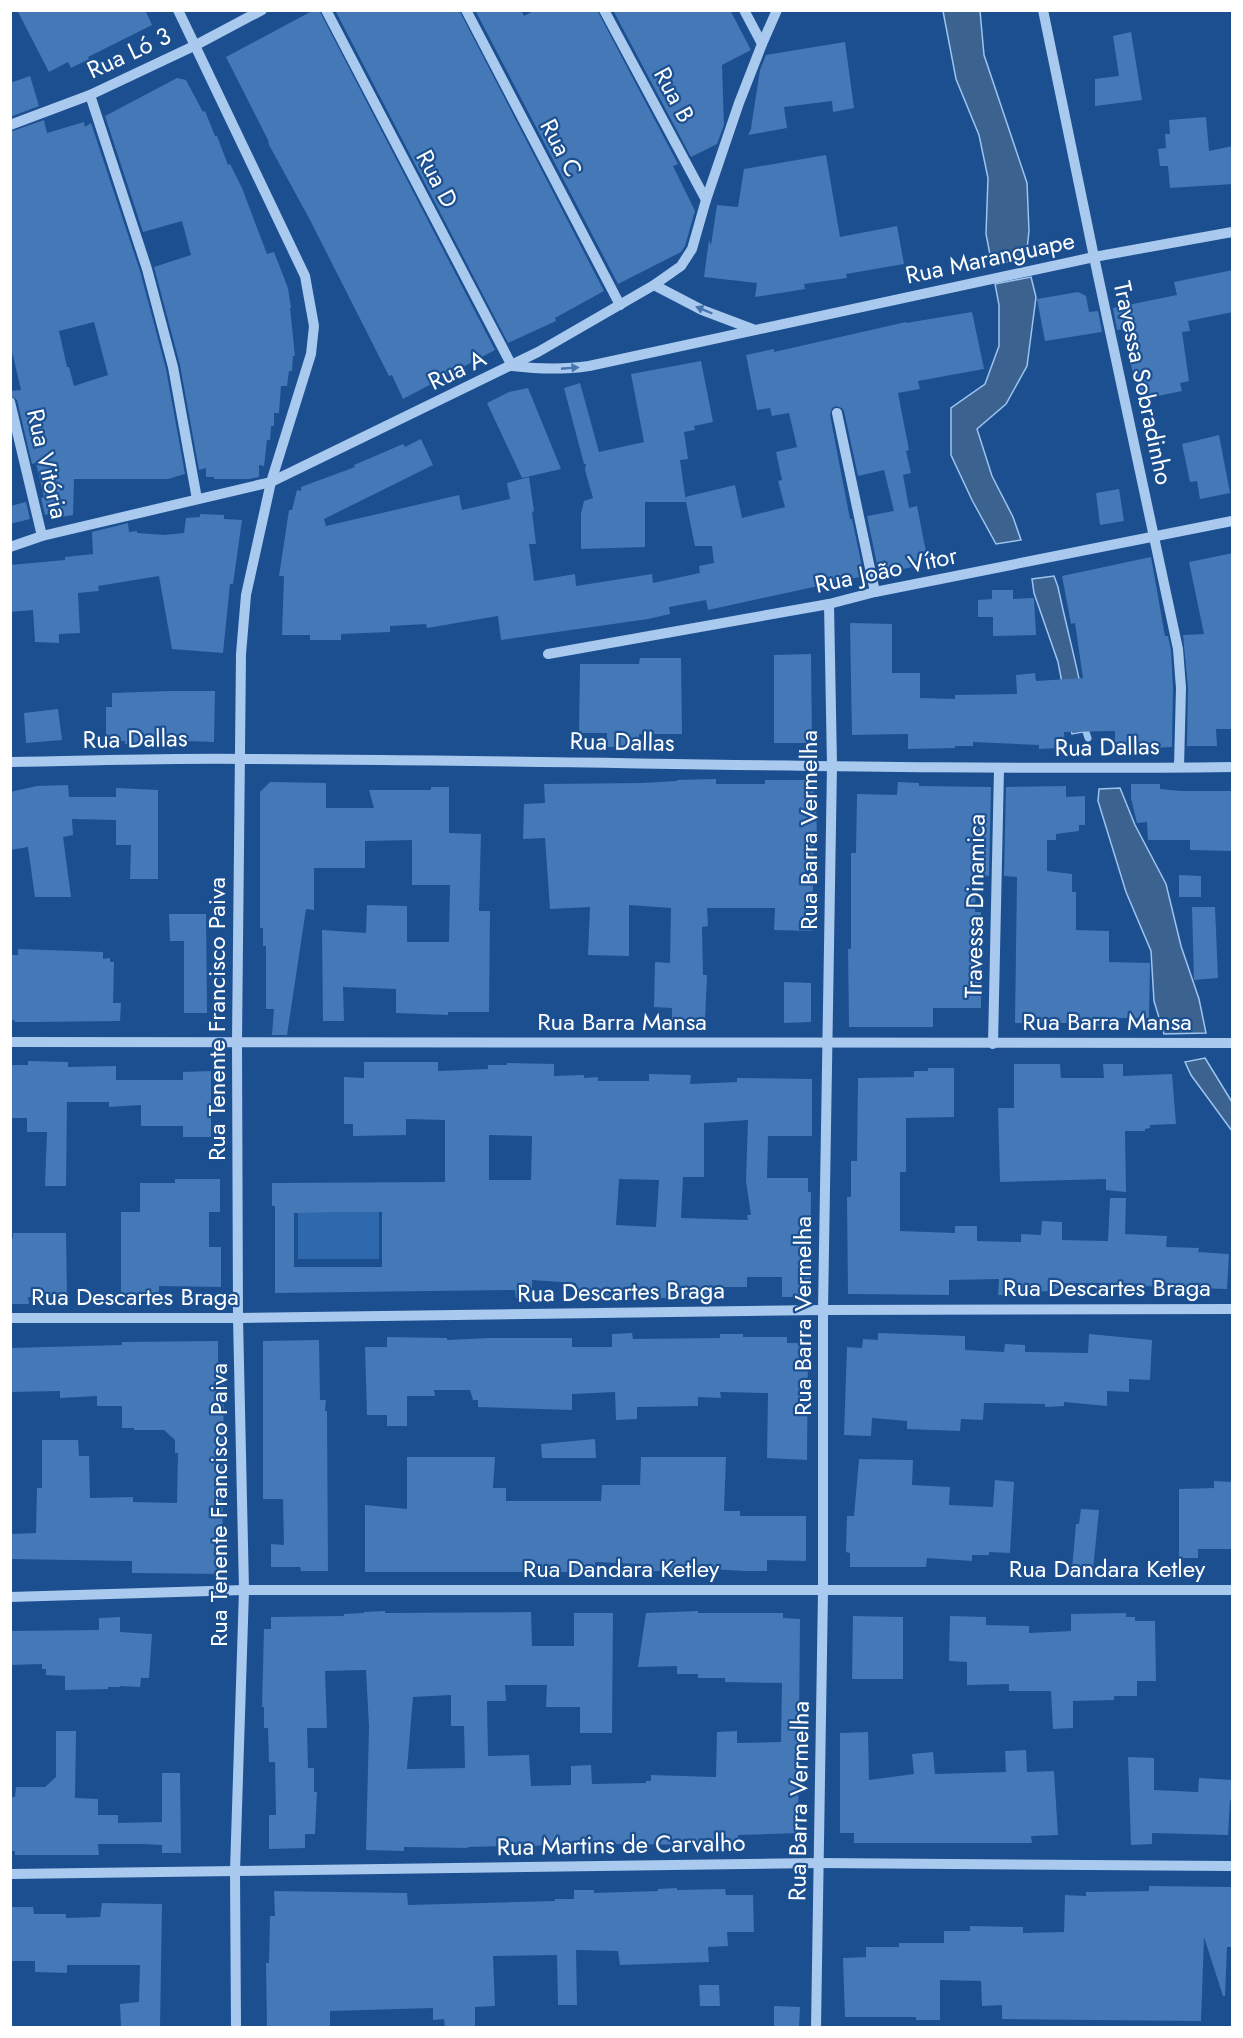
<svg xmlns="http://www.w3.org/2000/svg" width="1243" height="2038" font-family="Jost,sans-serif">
  <rect width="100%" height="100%" fill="#1b4f8f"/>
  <polygon fill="#2e69ad" points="379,1212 379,1259 298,1259 298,1213"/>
  <g fill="#3c6290" stroke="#9cc4f0" stroke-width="1.5">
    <polygon points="943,11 980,11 984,55 1027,183 1029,231 1026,258 992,265 986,234 988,178 979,135 956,79"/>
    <polygon points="1031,277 1036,297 1027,366 1006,404 977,429 992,476 1013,517 1021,540 996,544 972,500 951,455 951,408 985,384 999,346 999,305 995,284"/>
    <path d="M1054,576L1058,587C1068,635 1082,683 1089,731L1072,734L1058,662L1034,593L1032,579Z"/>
    <polygon points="1120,788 1135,825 1166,884 1181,946 1199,999 1206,1033 1164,1034 1154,1001 1151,951 1126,892 1098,801 1099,789"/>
    <polygon points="1205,1058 1232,1102 1232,1131 1191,1075 1185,1062"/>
  </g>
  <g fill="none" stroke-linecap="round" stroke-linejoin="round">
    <polyline stroke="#9cc4f0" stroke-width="7" points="1083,723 1088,738"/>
  </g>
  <g fill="#4478b7" fill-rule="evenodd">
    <polygon points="17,10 145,10 152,25 88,57 89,59 71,68 68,62 49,72"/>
    <polygon points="314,10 319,10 495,350 403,399 392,375 389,376 310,220 268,143 269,142 226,57"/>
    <polygon points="335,10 459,10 604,291 555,318 556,321 508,343"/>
    <polygon points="475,10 521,10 524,16 535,10 597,10 678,164 673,166 695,211 685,246 681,252 618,284"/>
    <polygon points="613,10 730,10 751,50 722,65 724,125 717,144 691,157"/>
    <polygon points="1131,32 1142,100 1095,106 1095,79 1119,76 1113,36"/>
    <polygon points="845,42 854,108 833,112 832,101 784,107 787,128 748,135 752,127 751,128 760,70 766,55"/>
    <polygon points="30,76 39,106 10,117 10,83"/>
    <polygon points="177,78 186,80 203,112 205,111 215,136 217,136 228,165 230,164 242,188 267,254 274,252 288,288 291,308 290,308 295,356 293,356 292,371 289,371 287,386 281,386 279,413 274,413 274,426 271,426 270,440 267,440 264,466 259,465 259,477 249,479 214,479 214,477 206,477 206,468 199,470 180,365 154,267 191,255 182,221 143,232 105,116"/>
    <polygon points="1206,117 1209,151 1233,146 1233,184 1170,188 1168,166 1160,166 1158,149 1166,148 1165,134 1170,134 1169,120"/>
    <path d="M44,120L47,133L84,122L85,127L91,123L140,271L166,369L185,474L168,479H74L73,515L50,519L49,514L45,515L41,498L44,497L36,463L32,464L17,400L10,395V391L21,390L10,343V132ZM94,322L108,375L74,386L69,367H67L59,331Z"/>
    <polygon points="826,155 840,237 897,226 904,264 846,274 847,278 804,284 805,289 755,297 757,283 704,277 709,240 711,245 717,205 738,207 744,169"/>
    <polygon points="1233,270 1233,312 1188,321 1190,331 1182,332 1189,381 1180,383 1182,391 1139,400 1123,329 1117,330 1113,308 1177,295 1174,282"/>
    <polygon points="1078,292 1086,296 1089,312 1098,311 1102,332 1045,341 1037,299"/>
    <polygon points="972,312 984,369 918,381 920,389 898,393 909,450 906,451 911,473 903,475 909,508 917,506 927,557 922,557 922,565 879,574 867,516 894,511 884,470 858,476 844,411 842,408 836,406 832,408 830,415 850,519 852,519 864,576 708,610 706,600 669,607 670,614 648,619 501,640 498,616 427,628 426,624 390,626 390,632 341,634 341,640 310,640 310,635 282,635 284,576 279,576 289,510 292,510 297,490 301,491 301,487 355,467 354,465 403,444 405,447 421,439 433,465 324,519 326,526 459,495 462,510 510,499 507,483 529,477 534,511 532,512 536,544 529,544 534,581 575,574 576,586 652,574 653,583 700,573 699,566 714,563 712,546 695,546 685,497 735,485 742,518 785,507 778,481 782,480 776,452 797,447 789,413 772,416 770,408 757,410 746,355 774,349 774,352 906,322 906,323"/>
    <polygon points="701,361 713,422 694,426 695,430 684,432 688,459 680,460 686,502 645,502 645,547 581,549 581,514 584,501 593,498 585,470 586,464 584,464 564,388 580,383 599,452 644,442 631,374"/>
    <polygon points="528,388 561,469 522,478 487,403 509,392"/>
    <polygon points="1219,435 1230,493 1200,499 1197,481 1190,482 1182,444"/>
    <polygon points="1119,489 1124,521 1100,525 1096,493"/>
    <polygon points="26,502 30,519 10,524 10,506"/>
    <polygon points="200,514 224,515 224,519 242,520 233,584 230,584 223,653 172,649 159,576 98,586 99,591 78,593 80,633 59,634 59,643 35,642 33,610 10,612 10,565 65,560 65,557 93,554 92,532 128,523 129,532 137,531 137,533 164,535 184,533 186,518 200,517"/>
    <polygon points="1233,553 1233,729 1216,729 1217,746 1187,746 1188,687 1183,635 1204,634 1189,562"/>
    <polygon points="1151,557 1165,636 1168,636 1171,650 1173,688 1172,747 1115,750 1115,731 1064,732 1065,744 1059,744 1059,748 1039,749 1039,745 973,742 973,746 955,746 955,748 908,749 908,734 852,735 850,623 892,624 892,673 920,673 920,698 955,699 955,695 1017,694 1016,675 1035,673 1036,681 1083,678 1075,623 1071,624 1062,576"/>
    <polygon points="992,590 1013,590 1013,599 1034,598 1036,635 993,636 993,617 978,617 978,600 992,599"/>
    <polygon points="811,654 812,743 774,743 774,655"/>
    <polygon points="640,658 681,658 682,734 639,734 639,747 607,747 607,733 579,733 580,664 639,664"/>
    <polygon points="169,691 215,691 214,742 188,741 188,747 169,747 170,746 125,744 125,741 106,741 106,707 112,707 112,693"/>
    <polygon points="58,709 62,740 26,743 24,713"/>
    <polygon points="716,779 716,784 765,784 765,780 813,780 814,806 816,806 817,839 814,839 812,931 774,930 775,908 707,908 708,926 702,927 703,975 707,975 705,1022 672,1021 672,1008 654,1007 655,962 670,963 671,908 629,905 629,956 588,955 590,907 550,909 545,838 523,839 524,804 545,803 544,784 642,783 677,781 677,780"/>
    <polygon points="270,782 326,783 326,808 374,808 369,790 431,790 431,787 449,787 449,833 481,834 479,911 490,911 489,1012 448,1012 448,1015 396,1013 396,989 343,987 344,1021 323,1021 322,930 366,933 367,905 407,906 407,942 449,942 450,885 412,885 412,840 365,841 365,868 314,868 314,910 306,909 287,1035 272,1035 274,1009 266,1009 266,946 263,946 263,928 260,928 260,792"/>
    <polygon points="898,782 919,783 919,786 991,787 989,876 976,875 975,912 981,912 981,1008 933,1008 933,1027 849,1027 848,949 851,949 851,853 856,853 857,794 897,795"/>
    <polygon points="1131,784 1160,784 1160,789 1181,791 1233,791 1233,851 1190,850 1190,840 1148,840 1147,822 1137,823 1131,798"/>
    <polygon points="68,785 69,797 116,797 116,788 158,790 158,879 130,879 131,845 116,845 116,820 72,819 73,835 63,837 71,897 35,897 28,847 10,850 10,792 37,786"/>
    <polygon points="1066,786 1066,797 1085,796 1085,825 1079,825 1079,831 1056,834 1056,840 1047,840 1047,871 1072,874 1072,892 1076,892 1076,930 1109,931 1109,962 1150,963 1149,1018 1106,1018 1106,1026 1086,1026 1086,1023 1015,1023 1017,877 1004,876 1006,787"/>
    <polygon points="1179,875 1201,876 1201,897 1179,897"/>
    <polygon points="1192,907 1215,907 1218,978 1194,980"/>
    <polygon points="169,914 206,914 207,1013 184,1013 184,941 170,941"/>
    <polygon points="18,949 103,952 103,959 110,958 110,962 114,962 113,1003 121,1003 120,1021 35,1022 15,1022 14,1020 10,1020 10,955 18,955"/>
    <polygon points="784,982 811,983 811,1022 784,1023"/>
    <polygon points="28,1061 68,1062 68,1067 116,1066 116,1080 183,1080 183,1072 211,1071 211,1137 183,1137 183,1126 141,1126 141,1105 109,1107 109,1102 67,1102 66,1186 45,1186 47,1132 27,1132 27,1118 10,1118 10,1065 28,1065"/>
    <path d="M364,1062H438V1071L488,1069V1065H507V1063L554,1064V1076L584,1075V1078L598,1077V1081H649V1074L691,1075L690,1084L737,1082V1078L812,1079V1136H768L767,1178H808V1192H811L810,1297H782V1277H747V1287H722L721,1296L678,1295V1298H654V1295L576,1296V1283L532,1280V1298H516L515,1290L275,1293V1206H272V1183L445,1182V1120L406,1119V1135L353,1136V1124H344V1077L364,1078ZM748,1120L746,1181L751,1215H747L748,1220L681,1218L683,1177H704V1123ZM489,1135L532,1136L531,1180H489ZM619,1179L659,1180L656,1227L616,1225ZM382,1212V1267H294V1213Z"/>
    <polygon points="1014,1064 1060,1064 1061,1078 1104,1078 1103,1064 1123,1064 1123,1076 1172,1074 1176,1124 1150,1125 1150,1128 1145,1129 1145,1131 1125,1131 1126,1192 1106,1190 1106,1179 1000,1182 998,1108 1014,1108"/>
    <polygon points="928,1068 954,1068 954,1117 906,1118 906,1172 900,1172 900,1231 955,1233 955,1226 977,1226 977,1241 1021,1242 1021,1234 1041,1235 1042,1221 1062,1222 1062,1240 1108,1241 1110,1198 1126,1198 1125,1234 1167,1236 1166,1247 1199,1248 1198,1252 1229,1254 1227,1289 1197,1288 1197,1293 1175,1293 1175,1287 1144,1286 1145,1284 1124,1283 1065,1283 1054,1291 1019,1292 1019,1295 998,1295 999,1279 949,1280 949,1295 848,1294 847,1197 851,1197 851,1161 857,1161 858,1078 914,1077 914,1071 928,1071"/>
    <polygon points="175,1179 220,1179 220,1212 209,1212 209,1247 221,1247 221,1287 159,1286 159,1294 121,1294 121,1212 140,1212 140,1183 175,1183"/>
    <polygon points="13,1233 66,1233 67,1297 28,1297 29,1304 10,1304 10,1238 13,1238"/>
    <polygon points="632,1333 633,1339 720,1338 720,1334 743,1334 743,1337 787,1337 787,1343 808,1343 807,1460 767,1458 768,1393 720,1392 721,1398 698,1397 698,1406 637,1407 637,1419 616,1420 615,1392 572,1394 572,1410 478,1407 478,1400 473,1400 470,1390 434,1390 435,1396 407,1396 407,1426 387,1426 387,1415 367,1415 365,1347 387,1347 387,1337 447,1338 447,1340 489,1338 572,1338 572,1347 612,1347 612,1334"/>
    <polygon points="878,1333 965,1336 965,1350 1004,1352 1005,1344 1025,1345 1025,1352 1088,1353 1089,1334 1152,1340 1150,1380 1129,1379 1129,1392 1107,1391 1107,1406 1064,1402 1064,1406 1045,1407 1045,1404 984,1403 983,1420 961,1419 960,1431 907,1429 907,1421 872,1418 871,1436 844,1435 847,1347 862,1348 863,1339 878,1340"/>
    <polygon points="319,1340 320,1400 326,1400 325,1411 327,1411 328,1571 301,1571 300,1567 271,1567 271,1544 284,1545 283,1499 263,1499 263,1341"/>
    <polygon points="218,1341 218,1367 224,1367 222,1574 132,1573 132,1561 10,1559 10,1534 36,1533 37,1488 42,1488 42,1440 78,1440 79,1456 89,1456 90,1498 133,1497 133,1502 177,1503 178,1453 175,1453 175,1440 164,1430 134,1430 134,1428 122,1428 122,1406 97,1406 97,1396 60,1398 60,1391 10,1392 10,1348 122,1345 122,1342"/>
    <polygon points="595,1439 596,1458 542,1458 541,1444"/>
    <polygon points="407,1457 495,1457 493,1488 506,1488 506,1501 601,1501 602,1485 640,1485 641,1457 726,1457 724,1511 740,1511 740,1516 806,1516 806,1561 767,1560 767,1571 744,1571 680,1567 680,1571 638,1571 638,1564 595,1562 595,1572 365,1572 365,1505 407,1509"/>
    <polygon points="859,1459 913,1460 912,1485 950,1487 949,1505 993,1507 995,1480 1014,1482 1010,1553 989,1552 989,1555 972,1555 972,1561 927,1558 926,1567 850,1567 850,1553 846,1552 847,1516 854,1516"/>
    <polygon points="1214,1481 1233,1482 1233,1549 1198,1549 1198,1558 1179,1558 1179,1489 1214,1488"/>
    <polygon points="1081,1509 1099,1510 1093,1570 1072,1569 1076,1524 1079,1524"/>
    <path d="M385,1611V1613L531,1612L532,1646H574V1613H613L612,1733H580V1707H546L547,1685H505L506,1701H487L488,1756L529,1755L531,1786L571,1785V1766L591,1765L592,1784L646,1783V1781H651V1775L716,1777L717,1732L737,1731V1743L781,1742L782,1683L725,1682V1678H698V1674H677V1666L638,1667L646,1613L698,1611V1613H783V1618L800,1619L798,1833L738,1835V1848H719V1845L613,1844L467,1847L468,1848L404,1847V1851L366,1850L369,1727L366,1670L325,1671L327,1728H307L308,1768H314V1792H317L315,1834H305V1848L269,1849V1815H276L275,1762H269L268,1728H264V1707H262L264,1629H271V1617L344,1616V1614L364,1613V1612ZM451,1695V1726H464L465,1768L407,1769L413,1697Z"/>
    <polygon points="1126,1613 1126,1617 1135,1617 1135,1621 1155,1621 1156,1681 1137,1681 1137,1696 1114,1696 1114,1700 1073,1701 1073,1728 1053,1729 1051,1691 1009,1691 1009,1684 967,1685 967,1662 949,1661 950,1616 986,1617 986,1625 1029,1626 1029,1633 1071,1631 1071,1614"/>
    <polygon points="853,1616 903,1617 903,1679 852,1679"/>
    <polygon points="120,1617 120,1632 152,1634 149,1678 141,1678 140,1687 120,1686 120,1687 108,1687 108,1689 65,1690 65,1676 46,1675 46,1669 42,1669 42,1664 10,1665 10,1631 99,1630 99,1618"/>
    <polygon points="56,1731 76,1731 75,1798 98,1799 98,1815 118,1815 118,1823 162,1822 162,1773 180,1773 181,1853 162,1853 162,1845 143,1844 98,1844 99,1855 15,1855 15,1851 10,1851 10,1797 15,1797 16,1787 45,1787 56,1777"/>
    <polygon points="868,1732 869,1780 914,1774 912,1754 933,1752 935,1774 1006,1772 1005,1751 1026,1750 1027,1772 1054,1771 1058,1835 1031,1836 1032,1843 854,1843 854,1833 840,1833 840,1733"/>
    <polygon points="1128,1757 1154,1758 1154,1790 1198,1792 1199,1778 1233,1780 1233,1800 1230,1800 1228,1835 1152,1833 1152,1844 1131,1845"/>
    <polygon points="1149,1886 1233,1887 1232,1947 1227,1947 1225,1996 1223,1996 1204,1937 1201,2021 1002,2019 1002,2005 982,2006 981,1981 940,1980 940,2020 916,2020 916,2017 845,2017 843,1958 866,1957 866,1947 899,1947 899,1943 944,1943 944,1931 970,1931 970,1926 1023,1927 1023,1933 1064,1932 1065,1895 1086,1896 1086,1892 1149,1891"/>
    <polygon points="677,1888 677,1890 725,1889 726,1895 753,1895 754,1932 727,1932 728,1946 708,1947 709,1962 620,1965 618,1951 576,1950 577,2005 558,2005 557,1955 493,1956 495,2006 475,2007 475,2028 445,2028 444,2019 433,2020 433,2008 330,2011 330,2028 267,2028 266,1963 269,1963 270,1916 275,1916 274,1891 407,1893 408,1905 555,1901 555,1899 574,1899 574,1890 594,1890 594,1893 658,1891 658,1889"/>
    <polygon points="102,1903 162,1904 160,2028 121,2026 120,2004 139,2002 140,1965 67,1965 67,1973 35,1972 35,1961 10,1961 10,1907 33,1907 34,1914 66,1914 66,1918 100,1917"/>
    <polygon points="699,1985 719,1985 720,2006 700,2006"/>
    <polygon points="774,2006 800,2007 799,2028 774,2028"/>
  </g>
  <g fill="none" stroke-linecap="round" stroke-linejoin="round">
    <g stroke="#a9c9ee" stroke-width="10">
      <polyline points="178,10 305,276 314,326 311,354 271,482 246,595 241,654 237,1041 238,1318 244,1590 235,1871 236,2028"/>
      <path d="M326,10L512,366C538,369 563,370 589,366L1094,257L1232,232"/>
      <polyline points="466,10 620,305"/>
      <polyline points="604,10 706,200"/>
      <polyline points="744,10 762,44"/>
      <polyline points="1043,10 1094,257 1178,649 1181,688 1179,767"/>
      <polyline points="90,95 147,269 173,367 197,499"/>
      <polyline points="10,125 90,95 196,45 262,10"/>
      <polyline points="654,285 702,310 755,330"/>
      <polyline points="10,402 42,536"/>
      <polyline points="837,413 875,592"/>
      <polyline points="10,547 42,536 271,482 538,352 654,285 681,266 692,249 706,200 739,103 762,44 777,10"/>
      <polyline points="548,654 829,604 875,592 1232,521"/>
      <path d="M10,762C88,761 166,758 244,759C573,760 903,771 1232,767"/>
      <polyline points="10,1042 1232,1043"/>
      <polyline points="993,1044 999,769"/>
      <polyline points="10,1318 238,1318 823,1310 1232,1309"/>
      <polyline points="10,1597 244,1590 1232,1590"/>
      <polyline points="10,1874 819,1863 1232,1866"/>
      <polyline points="816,2028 823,1591 823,1310 832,765 829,604"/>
    </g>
  </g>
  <defs><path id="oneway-solid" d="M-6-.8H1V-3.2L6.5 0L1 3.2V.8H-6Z" transform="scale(1.5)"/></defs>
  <g fill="#4674ac">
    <use href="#oneway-solid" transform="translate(704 310) rotate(-157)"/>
    <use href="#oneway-solid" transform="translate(570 368) rotate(-5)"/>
  </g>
  <g text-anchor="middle" stroke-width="4.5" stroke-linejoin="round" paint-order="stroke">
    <g font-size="24" fill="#fff" stroke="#1b4f8f">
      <text transform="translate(129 53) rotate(-25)" y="8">Rua Ló 3</text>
      <text transform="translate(674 95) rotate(62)" y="8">Rua B</text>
      <text transform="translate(561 148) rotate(62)" y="8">Rua C</text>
      <text transform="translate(437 179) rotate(62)" y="8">Rua D</text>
      <text transform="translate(990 258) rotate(-12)" y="8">Rua Maranguape</text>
      <text transform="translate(457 370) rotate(-26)" y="8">Rua A</text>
      <text transform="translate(1143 383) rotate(78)" y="8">Travessa Sobradinho</text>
      <text transform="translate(47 464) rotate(77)" y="8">Rua Vitória</text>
      <text transform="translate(886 570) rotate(-12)" y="8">Rua João Vítor</text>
      <text transform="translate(135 739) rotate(-1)" y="8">Rua Dallas</text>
      <text transform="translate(622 742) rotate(1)" y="8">Rua Dallas</text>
      <text transform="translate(1107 747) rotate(-1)" y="8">Rua Dallas</text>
      <text transform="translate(809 830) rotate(-90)" y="8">Rua Barra Vermelha</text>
      <text transform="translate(975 906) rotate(-89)" y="8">Travessa Dinamica</text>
      <text transform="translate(217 1019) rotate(-90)" y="8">Rua Tenente Francisco Paiva</text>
      <text x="622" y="1030">Rua Barra Mansa</text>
      <text x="1107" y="1030">Rua Barra Mansa</text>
      <text x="1107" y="1296">Rua Descartes Braga</text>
      <text transform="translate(621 1292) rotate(-1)" y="8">Rua Descartes Braga</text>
      <text x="135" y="1305">Rua Descartes Braga</text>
      <text transform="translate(803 1316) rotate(-90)" y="8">Rua Barra Vermelha</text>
      <text transform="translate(219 1505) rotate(-90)" y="8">Rua Tenente Francisco Paiva</text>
      <text x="621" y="1577">Rua Dandara Ketley</text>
      <text x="1107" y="1577">Rua Dandara Ketley</text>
      <text transform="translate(799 1801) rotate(-89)" y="8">Rua Barra Vermelha</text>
      <text transform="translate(621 1845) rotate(-1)" y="8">Rua Martins de Carvalho</text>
    </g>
  </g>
  <rect width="1243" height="2038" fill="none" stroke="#ffffff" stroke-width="24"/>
</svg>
